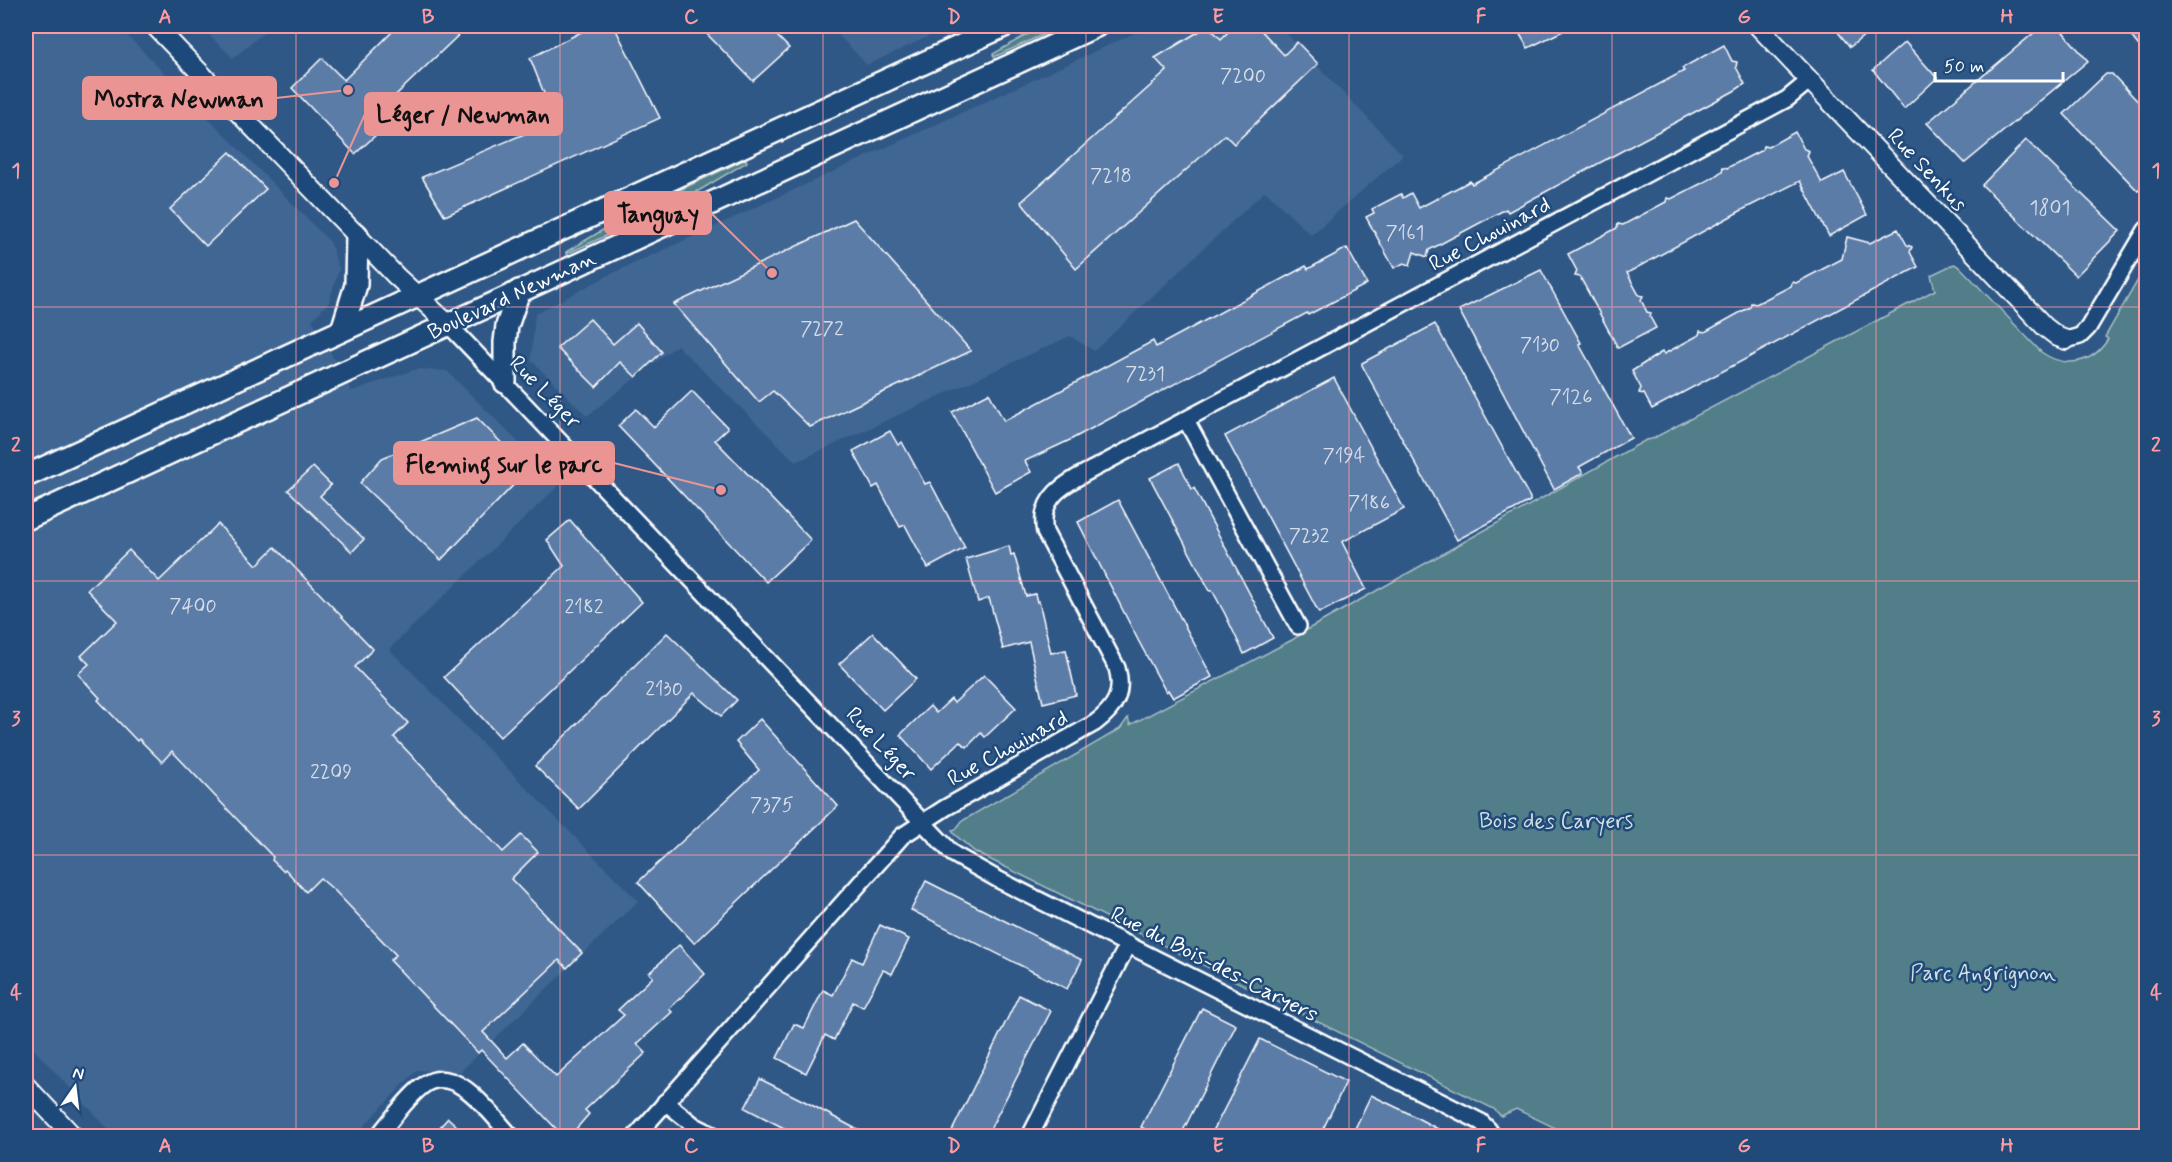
<svg xmlns="http://www.w3.org/2000/svg" width="2172" height="1162" font-family="Mynerve,sans-serif">
  <rect width="100%" height="100%" fill="#305887"/>
  <filter id="ink" filterUnits="userSpaceOnUse"><feTurbulence type="fractalNoise" baseFrequency=".0167" numOctaves="2"/><feDisplacementMap in="SourceGraphic" scale="12" xChannelSelector="R" yChannelSelector="G"/><feConvolveMatrix kernelMatrix="1 2 1 2 8 2 1 2 1" color-interpolation-filters="sRGB"/></filter>
  <g filter="url(#ink)">
    <g fill="#416693">
      <polygon points="26,26 118,26 330,242 339,269 329,302 312,320 352,391 417,369 447,371 560,484 389,649 638,901 459,1073 417,1070 354,1136 115,1136 26,1041"/>
      <polygon points="200,26 272,26 233,58"/>
      <polygon points="830,26 951,26 867,65"/>
      <polygon points="1150,26 1279,26 1403,155 1311,235 1265,191 1094,351 1070,336 796,462 677,345 587,416 531,360 535,314 611,274"/>
    </g>
    <g fill="#517e88" stroke="#a8bec4" stroke-width="1.5">
      <polygon points="1042,26 1062,26 994,57 993,54"/>
      <polygon points="746,159 747,162 680,202 566,254 566,252 633,212"/>
      <path d="M1954,264L1960,267L2041,352C2065,369 2093,364 2108,339L2105,337L2146,266V1136H1572L1516,1109L1501,1116L1494,1109L975,852L954,834L952,830L956,829L962,821L1120,729L1128,718L1130,725L1292,640L1310,628L1646,440L1652,439L1935,290L1931,275Z"/>
    </g>
    <g fill="#5c7ca8" stroke="#fff" stroke-width="1.5">
      <polygon points="398,26 468,26 377,113 388,124 355,154 292,88 322,58 344,80"/>
      <polygon points="593,26 614,26 660,118 445,216 422,177 555,121 530,58"/>
      <polygon points="699,26 767,26 789,48 753,81"/>
      <polygon points="1208,26 1221,39 1234,26 1257,26 1284,55 1297,42 1318,64 1234,144 1225,135 1076,269 1021,202 1167,71 1155,58"/>
      <polygon points="1515,26 1573,26 1528,48"/>
      <polygon points="1833,26 1876,26 1850,47"/>
      <polygon points="2042,26 2058,26 2088,61 1965,163 1927,123"/>
      <polygon points="2123,26 2146,26 2146,55"/>
      <polygon points="1905,42 1937,78 1904,109 1873,70"/>
      <polygon points="1724,45 1732,61 1737,62 1736,67 1745,84 1734,91 1508,212 1506,209 1429,250 1427,257 1414,252 1410,265 1404,263 1394,268 1366,217 1374,213 1372,209 1401,194 1403,198 1411,193 1419,208 1470,181 1472,184 1684,71 1682,68"/>
      <polygon points="2106,74 2112,74 2146,110 2146,181 2138,191 2064,114"/>
      <polygon points="1795,132 1804,149 1809,151 1807,156 1822,183 1844,172 1867,215 1829,236 1800,181 1744,209 1627,273 1639,295 1643,296 1641,300 1647,312 1651,313 1650,317 1656,328 1618,348 1580,277 1575,276 1577,271 1568,254 1617,228 1618,224 1623,225 1666,202 1667,198 1671,199 1712,178 1722,171 1723,167 1727,168 1762,150 1763,146 1768,147"/>
      <polygon points="2026,140 2120,231 2076,276 1982,185"/>
      <polygon points="230,152 266,189 206,246 170,209"/>
      <polygon points="854,219 971,351 810,427 773,391 759,402 674,304"/>
      <polygon points="1898,229 1907,245 1912,247 1910,252 1918,267 1652,409 1644,394 1639,393 1641,388 1632,371 1643,364 1662,352 1664,354 1699,335 1700,331 1705,332 1750,307 1751,303 1756,304 1791,286 1792,282 1796,283 1842,259 1847,237 1870,243"/>
      <polygon points="1347,248 1367,284 1308,315 1307,313 1070,440 1025,461 1031,472 995,492 952,412 989,393 1004,421 1153,341 1156,347 1306,266 1308,269"/>
      <polygon points="1541,270 1581,343 1579,344 1631,438 1579,467 1583,473 1554,489 1459,310"/>
      <polygon points="590,319 613,344 637,323 662,352 636,377 620,362 596,387 557,348"/>
      <polygon points="1435,324 1530,498 1530,501 1457,540 1362,365 1362,363"/>
      <polygon points="1334,378 1404,509 1342,542 1366,589 1319,613 1225,436"/>
      <polygon points="692,391 728,428 715,440 811,540 766,582 618,426 636,409 654,427"/>
      <polygon points="477,418 528,470 441,560 360,483 382,458"/>
      <polygon points="890,431 898,445 902,442 925,484 930,482 965,548 928,568 905,525 900,527 878,485 873,488 853,451"/>
      <polygon points="1179,463 1192,489 1194,488 1273,638 1244,654 1225,614 1212,590 1210,591 1150,478"/>
      <polygon points="313,467 331,485 320,496 364,539 352,552 288,490"/>
      <polygon points="1118,500 1212,677 1173,698 1168,690 1166,692 1138,640 1078,522"/>
      <polygon points="570,520 642,602 500,737 444,677 564,566 547,540"/>
      <polygon points="218,524 257,565 275,547 373,649 355,667 408,723 394,737 503,852 521,835 538,852 511,879 582,953 567,968 559,960 483,1032 507,1058 523,1043 556,1077 624,1015 618,1010 653,977 649,973 679,945 705,974 669,1009 672,1012 637,1044 646,1053 585,1110 589,1114 569,1137 564,1137 481,1050 478,1053 407,978 390,960 396,955 335,891 320,878 306,892 285,869 283,871 272,860 273,857 172,751 162,762 139,739 137,741 98,700 100,698 78,674 89,664 81,656 117,621 87,590 129,550 159,581"/>
      <polygon points="1009,546 1011,555 1014,554 1026,596 1035,594 1037,602 1039,601 1051,653 1066,650 1076,695 1043,703 1029,642 1003,649 989,598 978,602 966,559"/>
      <polygon points="667,633 737,700 721,716 694,693 579,809 535,766"/>
      <polygon points="873,633 916,679 883,710 839,664"/>
      <polygon points="984,675 1016,708 985,737 981,733 967,747 960,742 931,769 900,735 930,706 936,713 951,699 954,703"/>
      <polygon points="760,719 838,806 694,943 638,882 759,770 736,742"/>
      <polygon points="926,881 1082,960 1067,989 911,910"/>
      <polygon points="880,925 909,939 892,974 883,970 863,1007 853,1002 834,1040 825,1035 806,1073 777,1058 794,1024 804,1028 823,990 833,995 852,958 862,963"/>
      <polygon points="1019,995 1051,1011 986,1137 949,1137"/>
      <polygon points="1202,1008 1236,1025 1180,1137 1158,1137 1141,1127"/>
      <polygon points="1260,1039 1346,1082 1319,1137 1210,1137"/>
      <polygon points="760,1079 806,1102 871,1137 801,1137 780,1126 745,1108"/>
      <polygon points="1371,1095 1406,1112 1453,1137 1351,1137"/>
      <polygon points="448,1118 469,1137 431,1137"/>
    </g>
    <g fill="none" stroke-linecap="round" stroke-linejoin="round">
      <g stroke="#fff" stroke-width="20">
        <g id="minor">
          <polyline points="448,324 953,854 999,880 1481,1122 1488,1129 1493,1136"/>
          <polyline points="2066,340 2080,336 2088,328 2146,230"/>
          <polyline points="1186,420 1298,626"/>
          <polyline points="665,1102 695,1126 715,1136"/>
          <path d="M378,1136C390,1122 409,1095 424,1085C456,1062 492,1116 511,1136"/>
          <path d="M636,1136L902,836L945,808L1095,723C1115,708 1124,693 1117,668L1045,532C1036,491 1078,478 1106,462L1787,99L1810,80"/>
          <polyline points="1030,1136 1128,944"/>
        </g>
      </g>
      <g stroke="#fff" stroke-width="22">
        <g id="tertiary">
          <polyline points="155,26 396,276 448,324"/>
          <polyline points="1758,26 2045,327 2058,337 2066,340"/>
          <polyline points="26,1086 73,1136"/>
        </g>
      </g>
      <g stroke="#fff" stroke-width="26">
        <g id="secondary">
          <polyline points="342,330 356,285 357,235"/>
          <polyline points="505,382 505,342 507,326 519,291"/>
          <polyline points="26,476 1004,26"/>
          <polyline points="26,519 1096,26"/>
        </g>
      </g>
      <use href="#minor" stroke="#1f4a7a" stroke-width="15"/>
      <use href="#tertiary" stroke="#1f4a7a" stroke-width="18"/>
      <use href="#secondary" stroke="#1f4a7a" stroke-width="21"/>
    </g>
  </g>
  <path fill="none" stroke="#ff9aa2" stroke-width="1.5" stroke-opacity="0.55" d="M296,26V1136M560,26V1136M823,26V1136M1086,26V1136M1349,26V1136M1612,26V1136M1876,26V1136M26,307H2146M26,581H2146M26,855H2146"/>
  <g text-anchor="middle" stroke-width="5" stroke-linejoin="round" paint-order="stroke">
    <g font-size="20" fill="#d6dee9">
      <text x="1243" y="82">7200</text>
      <text x="1111" y="182">7218</text>
      <text x="2050" y="214">1801</text>
      <text x="1405" y="239">7161</text>
      <text x="822" y="335">7272</text>
      <text x="1540" y="351">7130</text>
      <text x="1145" y="380">7231</text>
      <text x="1571" y="403">7126</text>
      <text x="1344" y="462">7194</text>
      <text x="1369" y="509">7186</text>
      <text x="1309" y="542">7232</text>
      <text x="193" y="612">7400</text>
      <text x="584" y="613">2182</text>
      <text x="664" y="695">2130</text>
      <text x="331" y="778">2209</text>
      <text x="772" y="811">7375</text>
    </g>
    <g font-size="22" fill="#fff" stroke="#1f4a7a">
      <text transform="translate(1928 169) rotate(47)" y="8">Rue Senkus</text>
      <text transform="translate(1489 233) rotate(-28)" y="8">Rue Chouinard</text>
      <text transform="translate(511 294) rotate(-25)" y="8">Boulevard Newman</text>
      <text transform="translate(546 391) rotate(46)" y="8">Rue Léger</text>
      <text transform="translate(882 743) rotate(47)" y="8">Rue Léger</text>
      <text transform="translate(1007 747) rotate(-29)" y="8">Rue Chouinard</text>
      <text transform="translate(1215 963) rotate(27)" y="8">Rue du Bois-des-Caryers</text>
    </g>
    <g font-size="22" fill="#d4dfe1" stroke="#1f4a7a">
      <text x="1556" y="828">Bois des Caryers</text>
      <text x="1983" y="980">Parc Angrignon</text>
    </g>
  </g>
  <path fill="none" stroke="#ea9494" stroke-width="2" d="M348 90L276 98M334 183L365 114M772 273L711 213M721 490L614 463"/>
  <g fill="#ea9494" stroke="#1f4a7a" stroke-width="2">
    <circle cx="348" cy="90" r="6"/>
    <circle cx="334" cy="183" r="6"/>
    <circle cx="772" cy="273" r="6"/>
    <circle cx="721" cy="490" r="6"/>
  </g>
  <g fill="#ea9494" stroke="#ea9494" stroke-width="2">
    <rect x="83" y="77" width="193" height="42" rx="6"/>
    <rect x="365" y="93" width="197" height="42" rx="6"/>
    <rect x="605" y="192" width="106" height="42" rx="6"/>
    <rect x="394" y="442" width="220" height="42" rx="6"/>
  </g>
  <g font-size="24" text-anchor="middle" font-weight="bold" fill="#111">
    <text x="179" y="107">Mostra Newman</text>
    <text x="463" y="122">Léger / Newman</text>
    <text x="658" y="222">Tanguay</text>
    <text x="504" y="472">Fleming sur le parc</text>
  </g>
  <rect width="2172" height="1162" fill="none" stroke="#1f4a7a" stroke-width="66"/>
  <g transform="translate(75 1087) rotate(14)" stroke="#1f4a7a" stroke-width="4.5" paint-order="stroke">
  <path d="M0-4.5L10 22L0 15L-10 22Z" fill="#ffffff"/>
  <text y="-9" font-size="16" font-weight="bold" text-anchor="middle" fill="#ffffff">N</text>
  </g>
  <path d="M1935 72v9h128v-9" fill="none" stroke="#ffffff" stroke-width="3"/>
  <text x="1944" y="72" font-size="18" fill="#ffffff" stroke="#1f4a7a" stroke-width="4.5" paint-order="stroke">50 m</text>
  <rect x="33" y="33" width="2106" height="1096" fill="none" stroke="#ff9aa2" stroke-width="2"/>
  <g font-size="20" text-anchor="middle" font-weight="bold" fill="#ff9aa2">
    <text x="165" y="23">A</text>
    <text x="428" y="23">B</text>
    <text x="691" y="23">C</text>
    <text x="954" y="23">D</text>
    <text x="1218" y="23">E</text>
    <text x="1481" y="23">F</text>
    <text x="1744" y="23">G</text>
    <text x="2007" y="23">H</text>
    <text x="16" y="177">1</text>
    <text x="2156" y="177">1</text>
    <text x="16" y="451">2</text>
    <text x="2156" y="451">2</text>
    <text x="16" y="725">3</text>
    <text x="2156" y="725">3</text>
    <text x="16" y="999">4</text>
    <text x="2156" y="999">4</text>
    <text x="165" y="1152">A</text>
    <text x="428" y="1152">B</text>
    <text x="691" y="1152">C</text>
    <text x="954" y="1152">D</text>
    <text x="1218" y="1152">E</text>
    <text x="1481" y="1152">F</text>
    <text x="1744" y="1152">G</text>
    <text x="2007" y="1152">H</text>
  </g>
</svg>
